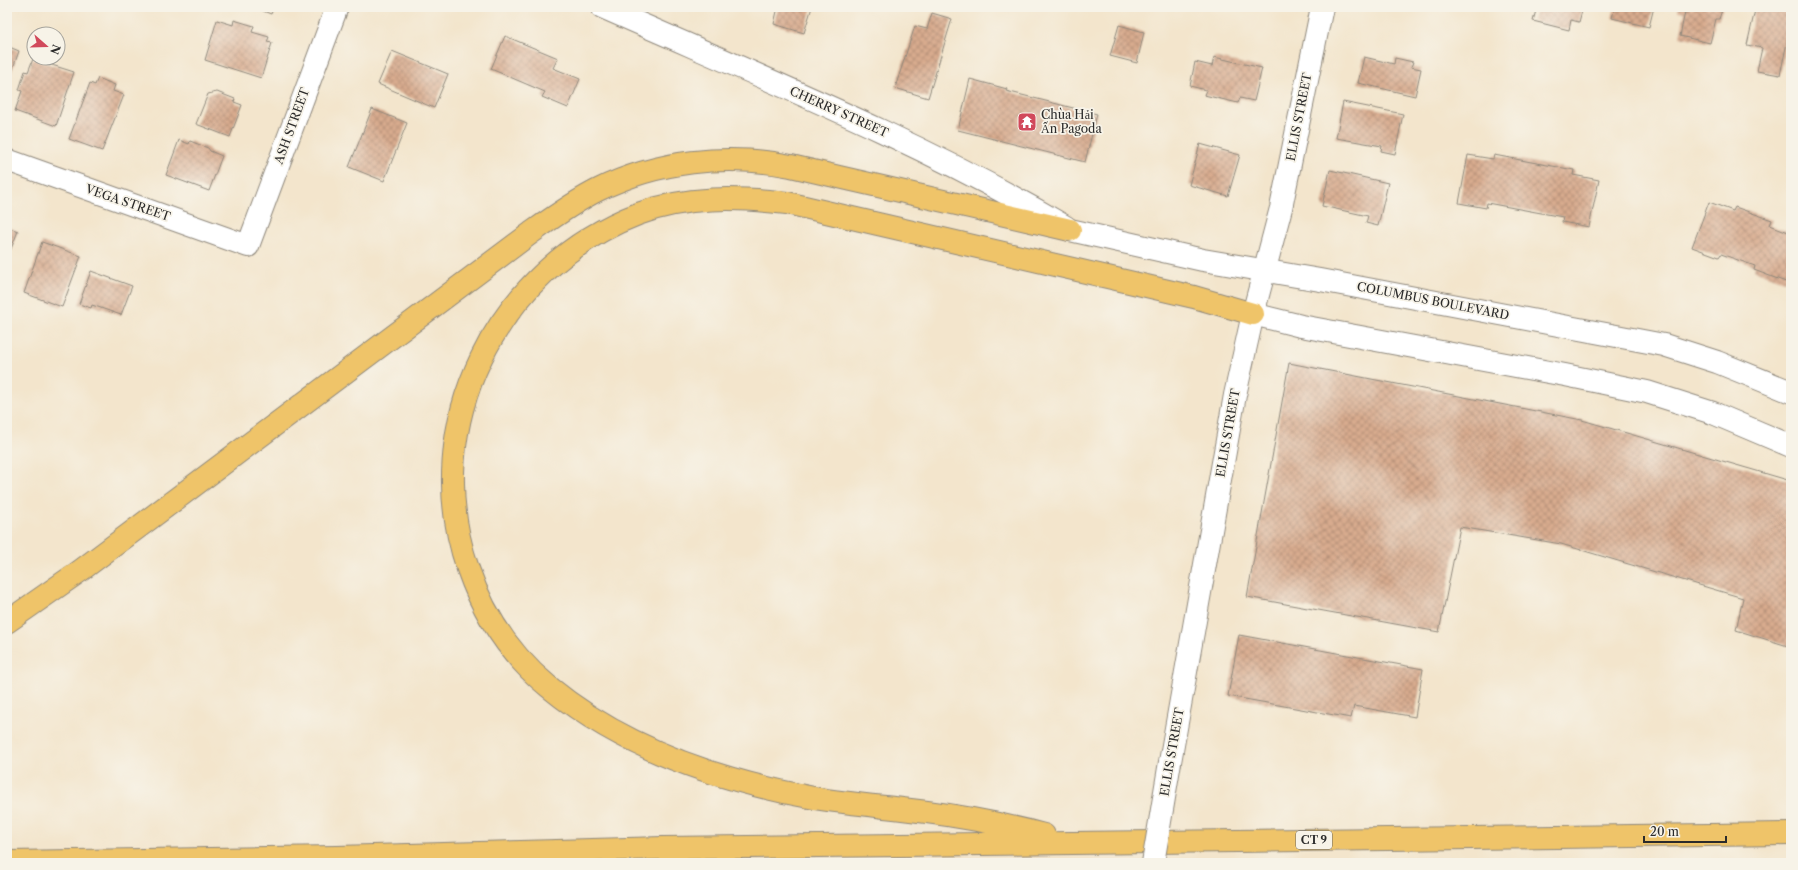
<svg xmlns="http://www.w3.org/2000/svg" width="1798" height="870" font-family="'Libre Caslon Text',serif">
  <defs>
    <pattern id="building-cross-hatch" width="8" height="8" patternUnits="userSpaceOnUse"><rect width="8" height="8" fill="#d8ab8e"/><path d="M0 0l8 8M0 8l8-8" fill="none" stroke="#af8b74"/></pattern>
  </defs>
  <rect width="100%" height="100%" fill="#f7f3e8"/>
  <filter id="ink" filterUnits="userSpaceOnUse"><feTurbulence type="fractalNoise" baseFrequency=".025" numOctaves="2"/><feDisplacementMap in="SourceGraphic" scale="8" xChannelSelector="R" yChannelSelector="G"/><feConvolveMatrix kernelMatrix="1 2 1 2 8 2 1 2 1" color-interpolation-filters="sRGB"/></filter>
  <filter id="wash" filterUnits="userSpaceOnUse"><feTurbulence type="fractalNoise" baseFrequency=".012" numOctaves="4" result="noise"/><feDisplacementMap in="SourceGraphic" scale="16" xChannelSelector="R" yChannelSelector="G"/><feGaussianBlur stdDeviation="0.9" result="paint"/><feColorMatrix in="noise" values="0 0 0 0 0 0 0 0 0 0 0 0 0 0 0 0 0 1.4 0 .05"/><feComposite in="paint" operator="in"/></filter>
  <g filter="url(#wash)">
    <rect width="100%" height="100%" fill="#f3e5cc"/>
    <g id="blocks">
      <g fill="url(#building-cross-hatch)">
        <polygon points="253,7 274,7 271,14"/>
        <polygon points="778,7 812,7 804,33 774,24"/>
        <polygon points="1537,7 1583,7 1579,22 1571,20 1569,30 1533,21"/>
        <polygon points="1615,7 1654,7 1649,27 1612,18"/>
        <polygon points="1679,7 1723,7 1719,19 1716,19 1710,43 1680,36 1685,12 1678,11"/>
        <polygon points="1761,7 1791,7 1791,24 1780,75 1757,71 1762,48 1747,45 1755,10 1761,11"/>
        <polygon points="932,13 952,19 928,98 895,88 915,26 927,29"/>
        <polygon points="217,20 233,25 234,20 254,26 252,32 269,37 267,42 272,43 261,78 205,60"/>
        <polygon points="1119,25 1144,32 1137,63 1110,56"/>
        <polygon points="505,36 558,58 553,68 580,79 568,108 542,97 545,92 491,69"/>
        <polygon points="7,46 19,51 7,85"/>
        <polygon points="392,51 448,74 434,108 378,84"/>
        <polygon points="1214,57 1262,68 1254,101 1240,98 1238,103 1204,95 1206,90 1190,86 1195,62 1212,66"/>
        <polygon points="1364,57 1394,64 1395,58 1413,62 1411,67 1421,69 1415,96 1358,83"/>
        <polygon points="33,59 74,72 56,126 15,111 22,91 19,90 25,71 28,72"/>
        <polygon points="98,78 115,85 113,91 124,95 102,151 69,139 90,83 95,85"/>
        <polygon points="970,79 1007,89 1006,91 1097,114 1085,162 958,130"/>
        <polygon points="217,92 235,99 234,102 242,105 230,137 196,124 208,94"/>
        <polygon points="1343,102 1403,114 1395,154 1381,151 1382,146 1336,138"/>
        <polygon points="372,109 407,123 384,181 349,167"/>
        <polygon points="179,140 189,144 190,141 208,148 210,151 222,156 209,191 166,175"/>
        <polygon points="1200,144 1240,155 1228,196 1189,185"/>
        <polygon points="1468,155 1493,159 1494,155 1574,170 1573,175 1599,180 1589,227 1562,222 1563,217 1487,203 1486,208 1459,203"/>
        <polygon points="1330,170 1388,183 1378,226 1366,223 1368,216 1322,206"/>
        <polygon points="1709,202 1733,211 1735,207 1772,220 1770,225 1791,233 1791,284 1754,270 1755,266 1721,254 1719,257 1692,247"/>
        <polygon points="7,227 18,231 7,259"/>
        <polygon points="42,242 81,256 62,307 24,293"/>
        <polygon points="91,271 132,286 121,315 92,305 91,308 79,304"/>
        <polygon points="1289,363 1582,420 1791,481 1791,647 1736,630 1743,598 1561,544 1460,527 1439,632 1247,597"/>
        <polygon points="1239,635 1423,669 1415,717 1354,706 1351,718 1228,696"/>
      </g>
    </g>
  </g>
  <g filter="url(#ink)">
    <use href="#blocks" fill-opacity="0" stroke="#8f887c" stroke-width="1"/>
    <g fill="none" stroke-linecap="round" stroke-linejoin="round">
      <g stroke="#8f887c" stroke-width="24">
        <g id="minor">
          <path d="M602,7C758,76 918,140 1066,227"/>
          <polyline points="7,160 248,246 337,7"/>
        </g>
      </g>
      <g stroke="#8f887c" stroke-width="24">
        <g id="tertiary">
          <polyline points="1070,230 1203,260 1320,280 1664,345 1717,362 1791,392"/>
          <polyline points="1253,314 1301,326 1565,375 1647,392 1713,413 1791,446"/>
          <polyline points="1170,762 1235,395 1253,314 1281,208 1322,7"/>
        </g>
      </g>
      <g stroke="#8f887c" stroke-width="24">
        <g id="motorway">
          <path d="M7,622L80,571L531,233C552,218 574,202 598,190C657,161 726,153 791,166L1070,230"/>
          <path d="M1044,835C1006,825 966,817 927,812C889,807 851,804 814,798C721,781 623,748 549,687C511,656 484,615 468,569C418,425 497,268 638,214C686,196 737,197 787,203L1194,297L1253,314"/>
          <polyline points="7,862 337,857 663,848 1791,834"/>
        </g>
      </g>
      <use href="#minor" stroke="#fff" stroke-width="22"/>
      <use href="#tertiary" stroke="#fff" stroke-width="22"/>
      <use href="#motorway" stroke="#efc469" stroke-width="22"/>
      <g stroke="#8f887c" stroke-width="24" stroke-linecap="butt">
        <polyline id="tertiary-bridge" points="1153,863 1170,762"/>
      </g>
      <use href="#tertiary-bridge" stroke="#fff" stroke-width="22"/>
    </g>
  </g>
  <defs>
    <g id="temple-square" transform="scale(1)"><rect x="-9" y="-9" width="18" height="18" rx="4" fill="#d1495b" stroke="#f7f3e8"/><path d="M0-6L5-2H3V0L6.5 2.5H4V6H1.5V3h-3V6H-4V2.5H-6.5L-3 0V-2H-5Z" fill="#fff"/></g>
  </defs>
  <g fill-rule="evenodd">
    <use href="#temple-square" x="1027" y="122"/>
  </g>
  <g text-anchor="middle" stroke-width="3.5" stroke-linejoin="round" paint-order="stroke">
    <rect fill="#f7f3e8" stroke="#686764" stroke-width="1" x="1296" y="831" width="36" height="18" rx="3"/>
    <g font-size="11" font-weight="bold" fill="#2b2b2b">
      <text x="1314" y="844">CT 9</text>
    </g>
    <g font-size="12" fill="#2b2b2b" stroke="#f7f3e8">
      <text transform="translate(839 112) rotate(24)" y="4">CHERRY STREET</text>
      <text transform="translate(1299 117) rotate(-79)" y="4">ELLIS STREET</text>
      <text transform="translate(292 126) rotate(-70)" y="4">ASH STREET</text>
      <text transform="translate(128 203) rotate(19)" y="4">VEGA STREET</text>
      <text transform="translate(1433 301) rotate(11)" y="4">COLUMBUS BOULEVARD</text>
      <text transform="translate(1228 433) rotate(-80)" y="4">ELLIS STREET</text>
      <text transform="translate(1172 752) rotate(-80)" y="4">ELLIS STREET</text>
    </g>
    <g font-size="12" fill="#2b2b2b" stroke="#f7f3e8" text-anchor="start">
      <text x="1041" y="119">Chùa Hải<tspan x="1041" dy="14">Ấn Pagoda</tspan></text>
    </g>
  </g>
  <rect width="1798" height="870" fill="none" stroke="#f7f3e8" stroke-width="24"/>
  <g transform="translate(46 46) rotate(110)"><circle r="19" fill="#f7f3e8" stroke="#a5a39c"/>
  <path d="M0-3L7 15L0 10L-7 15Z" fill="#d1495b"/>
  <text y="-6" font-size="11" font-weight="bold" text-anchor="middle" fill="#2b2b2b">N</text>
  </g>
  <path d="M1644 836v6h82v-6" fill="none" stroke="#2b2b2b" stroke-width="2"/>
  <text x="1650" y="836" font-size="12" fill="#2b2b2b" stroke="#f7f3e8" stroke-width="3" paint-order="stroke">20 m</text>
</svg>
